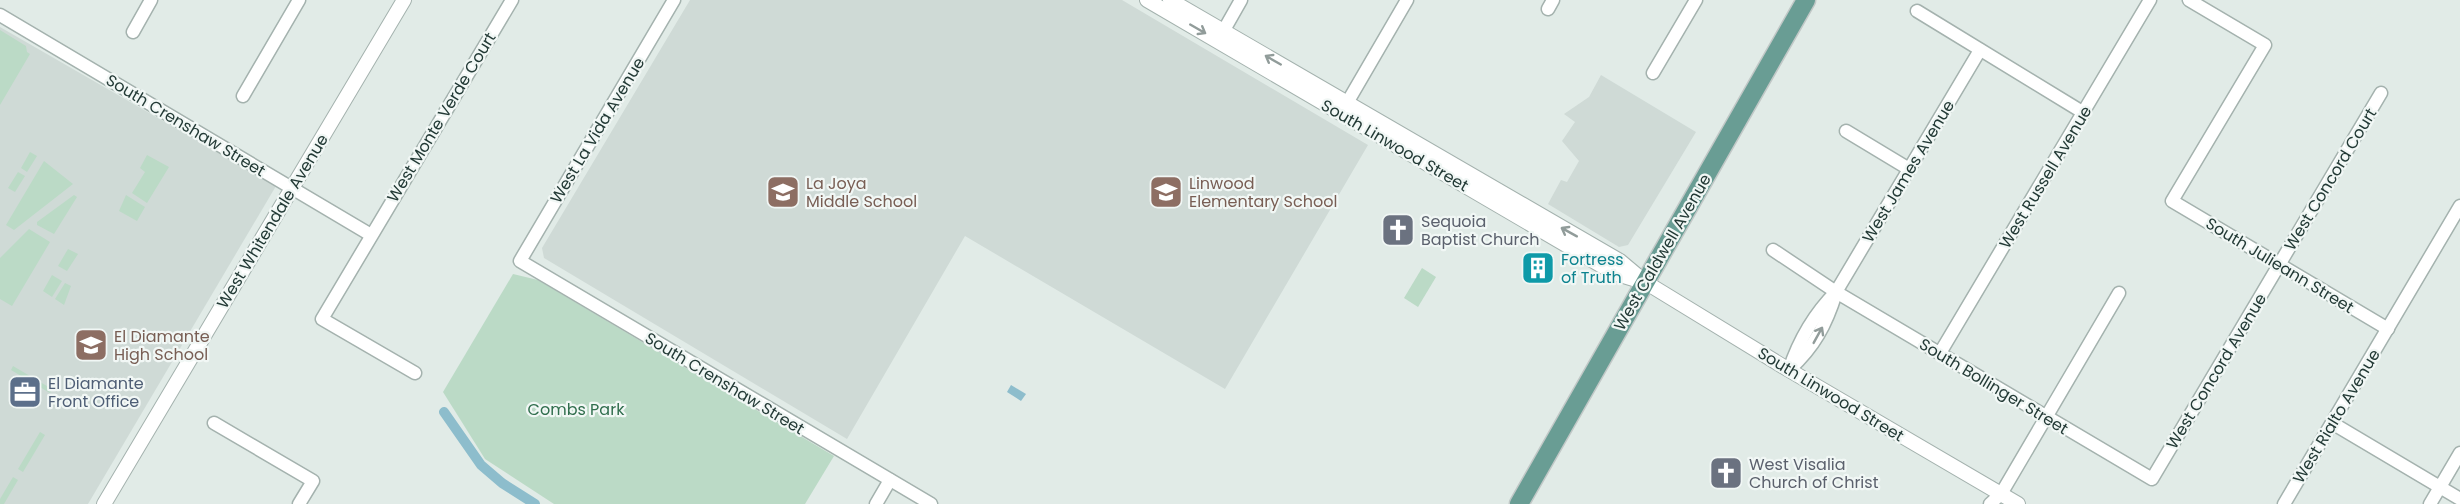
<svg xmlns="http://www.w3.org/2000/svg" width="2460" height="504" font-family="Poppins,sans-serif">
  <rect width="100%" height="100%" fill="#e1ebe7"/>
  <g fill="#cfdad6">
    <polygon points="690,0 1122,0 1368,145 1225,389 965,236 847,439 544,258 542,248"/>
    <polygon points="0,27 276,186 88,504 0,504"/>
    <polygon points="1601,75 1696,132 1628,245 1619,247 1548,204 1561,180 1567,182 1579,161 1562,141 1575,122 1564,114 1589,97"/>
  </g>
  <g fill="#bbdac6">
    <polygon points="0,30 26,46 27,52 30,54 0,105"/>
    <polygon points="30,152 37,156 27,172 21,168"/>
    <polygon points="147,155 169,167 147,203 132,193 145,172 140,168"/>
    <polygon points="44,161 73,184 14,230 6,225"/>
    <polygon points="18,172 25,176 15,192 8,188"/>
    <polygon points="74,195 77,197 54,234 37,225 37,222"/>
    <polygon points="126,195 145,207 137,221 119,211"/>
    <polygon points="29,229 50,242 12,306 0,299 0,258"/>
    <polygon points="68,249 78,254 67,271 58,266"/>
    <polygon points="1422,268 1436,277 1418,307 1404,298"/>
    <polygon points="513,274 538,280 834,456 805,504 554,504 485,459 443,392"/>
    <polygon points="52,275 62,281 52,297 43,291"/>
    <polygon points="65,283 71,286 64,305 55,299"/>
    <polygon points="13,366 52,389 50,393 11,370"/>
    <polygon points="40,432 45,435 23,472 18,469"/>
    <polygon points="13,477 18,480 4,504 0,504 0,499"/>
  </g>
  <polygon fill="#8dbdcc" points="1011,385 1026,394 1021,401 1007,392"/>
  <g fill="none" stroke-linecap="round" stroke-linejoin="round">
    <polyline stroke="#8dbdcc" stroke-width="10" points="444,412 481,465 502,483 535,504"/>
    <g stroke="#a4b2ae" stroke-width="15">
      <g id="minor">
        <polyline points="674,0 520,261 931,504"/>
        <polyline points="2189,0 2265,45 2172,201 2388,329"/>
        <polyline points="1548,9 1553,0"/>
        <polyline points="1917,11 2084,113"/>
        <polyline points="0,15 371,235"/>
        <polyline points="133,32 151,0"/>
        <polyline points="1220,37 1241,0"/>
        <polyline points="1653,73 1696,0"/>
        <polyline points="243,96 299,0"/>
        <polyline points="1347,103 1407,0"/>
        <polyline points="1846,131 1909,169"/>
        <polyline points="1773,250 1836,292 2152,479 2381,93"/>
        <polyline points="1940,353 2150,0"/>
        <path d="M1790,369C1814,347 1826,325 1836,293"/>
        <path d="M1789,370C1799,340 1813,315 1836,292L1980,50"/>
        <polyline points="415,373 322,319 512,0"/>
        <polyline points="214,423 313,481 299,504"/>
        <polyline points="2332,423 2460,499"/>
        <polyline points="876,504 890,480"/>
        <polyline points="1990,504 2001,494 2119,293"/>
        <polyline points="2284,504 2460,206"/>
        <polyline points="2430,504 2460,453"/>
      </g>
    </g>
    <g stroke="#a4b2ae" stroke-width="16">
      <g id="tertiary">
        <polyline points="1147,0 1614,273 1640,281"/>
        <polyline points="1170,0 1620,261 1645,282 1789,370 2018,504"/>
        <polyline points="104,504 404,0"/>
      </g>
    </g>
    <g stroke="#c1c8c7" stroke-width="21">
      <polyline id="primary" points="1519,504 1806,0"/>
    </g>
    <use href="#minor" stroke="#fff" stroke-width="12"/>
    <use href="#tertiary" stroke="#fff" stroke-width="14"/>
    <use href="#primary" stroke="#699d94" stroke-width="18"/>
  </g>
  <defs><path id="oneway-shaft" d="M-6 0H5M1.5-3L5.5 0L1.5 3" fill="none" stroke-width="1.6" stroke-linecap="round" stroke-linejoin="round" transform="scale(1.5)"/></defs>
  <g stroke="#919c9a">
    <use href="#oneway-shaft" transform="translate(1198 29) rotate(30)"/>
    <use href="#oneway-shaft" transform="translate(1273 60) rotate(-150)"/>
    <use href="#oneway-shaft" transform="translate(1569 232) rotate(-151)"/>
    <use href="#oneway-shaft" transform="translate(1818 335) rotate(-61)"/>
  </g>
  <defs>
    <g id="school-square" transform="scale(1.725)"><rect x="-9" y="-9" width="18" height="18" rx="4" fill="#8d6e63" stroke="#f1f7f5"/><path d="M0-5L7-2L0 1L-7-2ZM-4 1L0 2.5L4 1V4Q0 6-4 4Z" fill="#fff"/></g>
    <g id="church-square" transform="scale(1.725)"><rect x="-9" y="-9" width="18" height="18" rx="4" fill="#6b7280" stroke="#f1f7f5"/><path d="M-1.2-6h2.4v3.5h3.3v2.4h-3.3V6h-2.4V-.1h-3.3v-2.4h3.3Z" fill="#fff"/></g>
    <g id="building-square" transform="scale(1.725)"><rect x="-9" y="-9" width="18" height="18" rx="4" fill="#0f9aa8" stroke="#f1f7f5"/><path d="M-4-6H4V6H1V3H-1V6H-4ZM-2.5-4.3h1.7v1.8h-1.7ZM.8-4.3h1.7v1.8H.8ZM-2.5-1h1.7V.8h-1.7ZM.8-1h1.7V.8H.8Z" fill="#fff"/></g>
    <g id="office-square" transform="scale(1.725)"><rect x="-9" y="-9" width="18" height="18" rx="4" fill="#5c6f8a" stroke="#f1f7f5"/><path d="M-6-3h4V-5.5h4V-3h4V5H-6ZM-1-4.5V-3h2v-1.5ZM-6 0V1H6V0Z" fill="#fff"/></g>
  </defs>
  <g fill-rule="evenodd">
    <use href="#school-square" x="783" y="192"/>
    <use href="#school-square" x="1166" y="192"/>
    <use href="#church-square" x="1398" y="230"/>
    <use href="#building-square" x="1538" y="268"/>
    <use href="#school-square" x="91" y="345"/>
    <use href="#office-square" x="25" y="392"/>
    <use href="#church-square" x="1726" y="473"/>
  </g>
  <g text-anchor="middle" stroke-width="4.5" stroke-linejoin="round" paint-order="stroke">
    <g font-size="16" fill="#233a36" stroke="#f1f7f5">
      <text transform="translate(441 117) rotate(-59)" y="6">West Monte Verde Court</text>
      <text transform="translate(186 125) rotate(31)" y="6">South Crenshaw Street</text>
      <text transform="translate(597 130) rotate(-59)" y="6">West La Vida Avenue</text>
      <text transform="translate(1395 145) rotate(30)" y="6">South Linwood Street</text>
      <text transform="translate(1908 171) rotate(-59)" y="6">West James Avenue</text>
      <text transform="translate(2045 177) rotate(-59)" y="6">West Russell Avenue</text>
      <text transform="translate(2330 179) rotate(-59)" y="6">West Concord Court</text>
      <text transform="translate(272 221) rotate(-59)" y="6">West Whitendale Avenue</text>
      <text transform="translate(1662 252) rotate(-60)" y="6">West Caldwell Avenue</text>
      <text transform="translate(2280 265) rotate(31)" y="6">South Julieann Street</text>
      <text transform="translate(2216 371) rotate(-59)" y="6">West Concord Avenue</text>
      <text transform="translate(725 383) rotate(31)" y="6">South Crenshaw Street</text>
      <text transform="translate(1994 386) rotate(31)" y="6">South Bollinger Street</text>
      <text transform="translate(1831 394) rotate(31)" y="6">South Linwood Street</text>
      <text transform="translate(2336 416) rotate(-59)" y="6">West Rialto Avenue</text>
    </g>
    <g font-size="16" fill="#785e54" stroke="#f1f7f5" text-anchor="start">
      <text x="806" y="189">La Joya<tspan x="806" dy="18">Middle School</tspan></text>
      <text x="1189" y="189">Linwood<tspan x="1189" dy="18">Elementary School</tspan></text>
      <text x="114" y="342">El Diamante<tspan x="114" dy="18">High School</tspan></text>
    </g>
    <g font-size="16" fill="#5b616d" stroke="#f1f7f5" text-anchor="start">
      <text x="1421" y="227">Sequoia<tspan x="1421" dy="18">Baptist Church</tspan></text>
      <text x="1749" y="470">West Visalia<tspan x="1749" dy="18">Church of Christ</tspan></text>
    </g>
    <g font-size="16" fill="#0d838f" stroke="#f1f7f5" text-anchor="start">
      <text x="1561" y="265">Fortress<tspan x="1561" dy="18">of Truth</tspan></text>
    </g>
    <g font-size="16" fill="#4e5e75" stroke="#f1f7f5" text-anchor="start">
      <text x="48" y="389">El Diamante<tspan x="48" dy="18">Front Office</tspan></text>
    </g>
    <g font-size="16" fill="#306e4d" stroke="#f1f7f5">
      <text x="576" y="415">Combs Park</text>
    </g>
  </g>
</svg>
